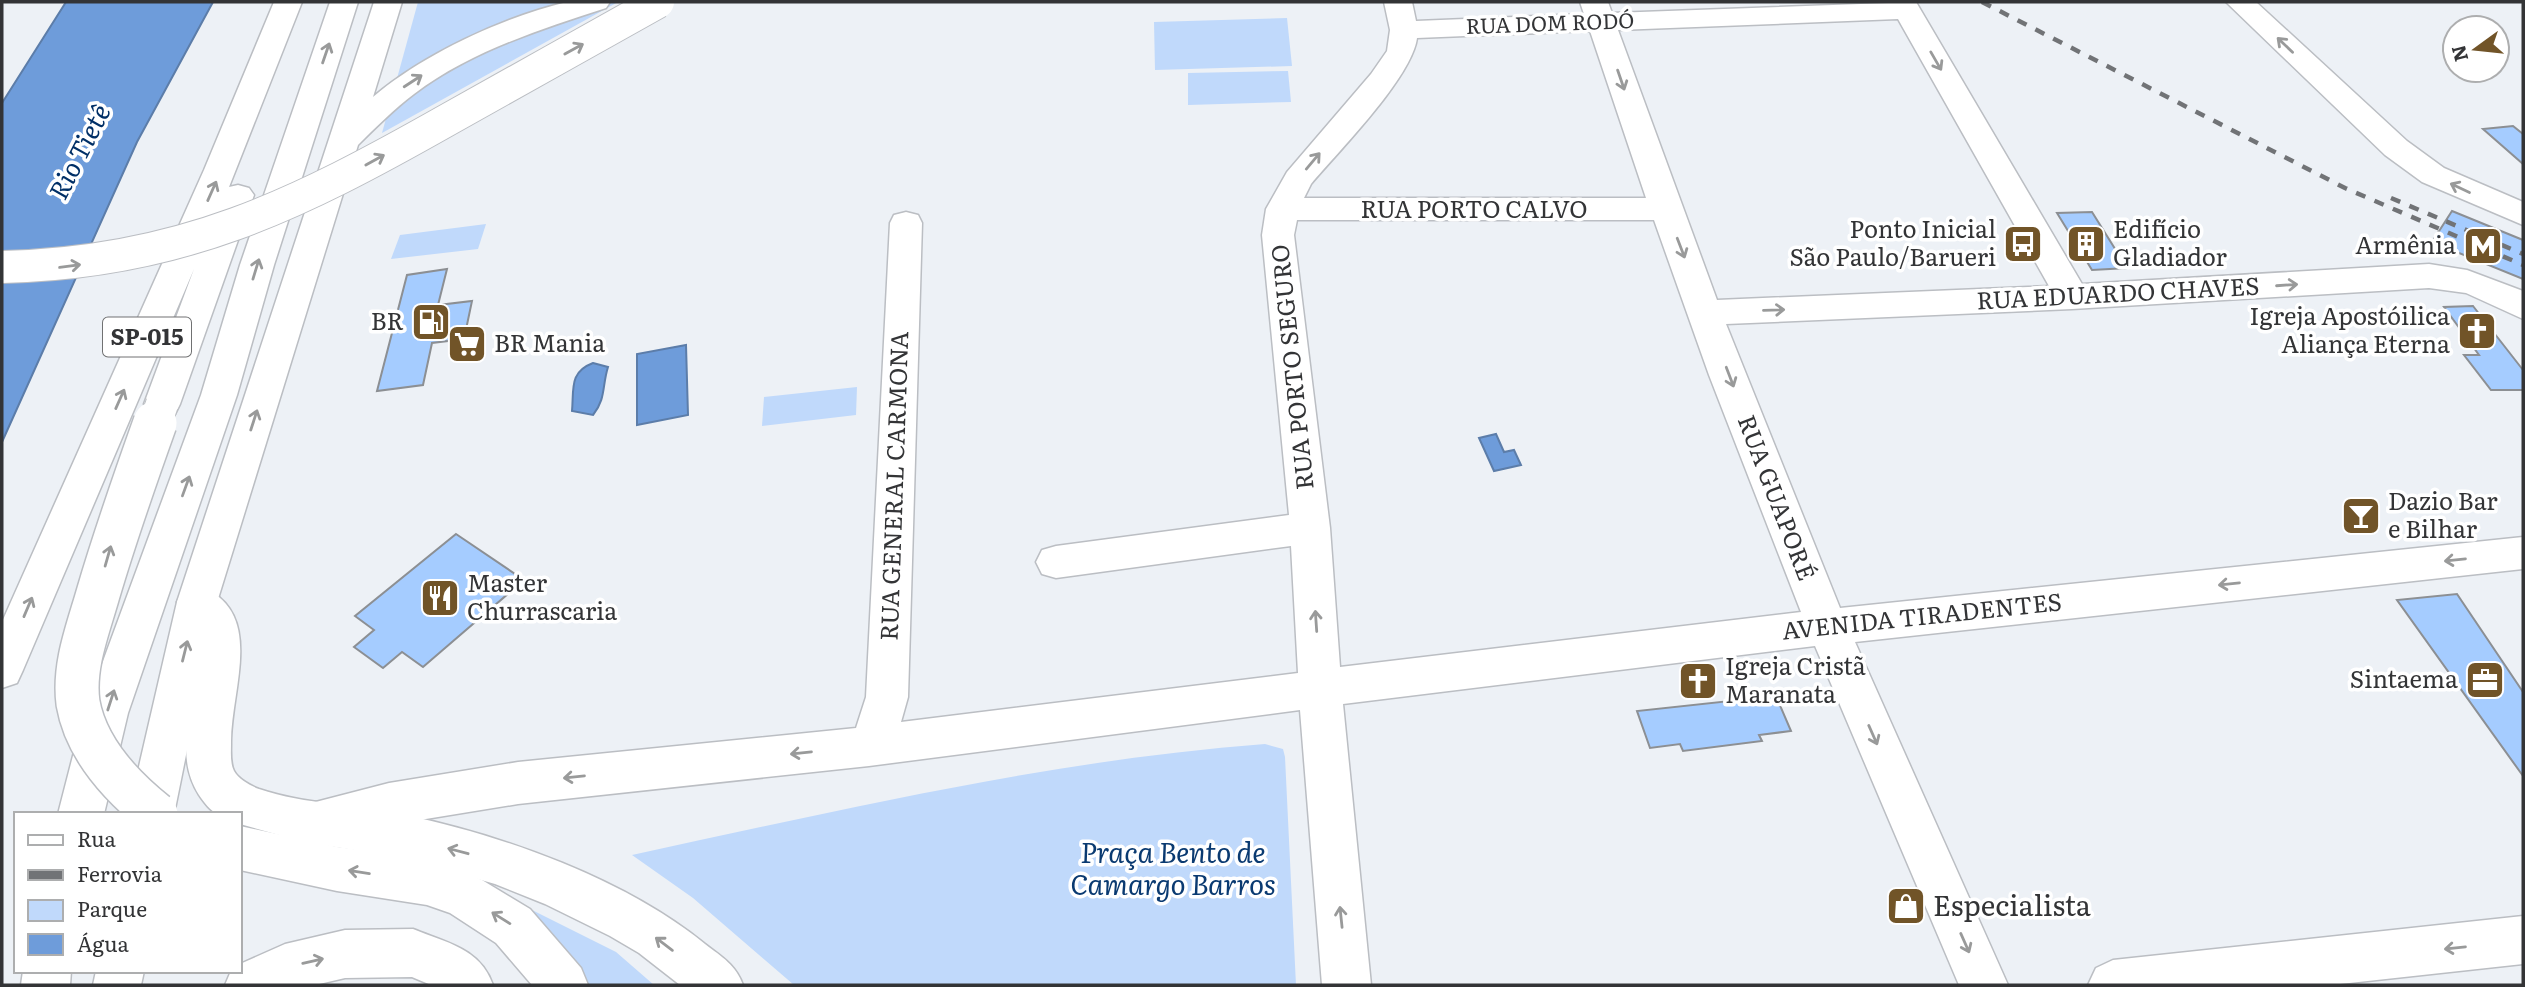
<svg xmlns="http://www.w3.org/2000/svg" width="2525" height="987" font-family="Literata,serif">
  <rect width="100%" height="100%" fill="#edf1f6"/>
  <g fill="#c0d9fb">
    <polygon points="418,2 618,2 382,133"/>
    <polygon points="1287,18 1292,66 1155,70 1154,22"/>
    <polygon points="1288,71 1291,102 1188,105 1188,73"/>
    <polygon points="486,224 478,249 391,259 400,235"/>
    <polygon points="857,387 856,415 762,426 764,397"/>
    <path d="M1265,744L1283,749L1285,757L1296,985H794L693,898L632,855C841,810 1052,760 1265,744Z"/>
    <polygon points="518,903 616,952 654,985 583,985 564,953"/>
  </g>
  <g fill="#6e9cda" stroke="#5c7da9" stroke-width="2">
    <polygon points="66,2 213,2 137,142 2,442 2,103"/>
    <polygon points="686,345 688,415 637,425 637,354"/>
    <path d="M593,363L608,367C602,386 606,399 593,415L572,411C574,389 569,372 593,363Z"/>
    <polygon points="1496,434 1504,452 1514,450 1521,465 1494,471 1479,438"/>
  </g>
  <g fill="#a5ccff" stroke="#8c8f93" stroke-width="2">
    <polygon points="2513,126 2523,134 2523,164 2483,129"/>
    <polygon points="2452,211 2523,240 2523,279 2432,242"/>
    <polygon points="2092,212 2127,268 2092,270 2057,213"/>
    <polygon points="447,269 438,305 472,301 464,339 432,343 423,385 377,391 407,275"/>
    <polygon points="2473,306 2523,370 2523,390 2491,390 2464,355 2479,355 2444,307"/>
    <polygon points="456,534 524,580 423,667 402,652 383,668 354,647 374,630 355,616"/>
    <polygon points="2457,594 2523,692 2523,776 2397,600"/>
    <polygon points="1776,696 1791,731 1759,735 1762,741 1683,751 1680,744 1650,748 1637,711"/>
  </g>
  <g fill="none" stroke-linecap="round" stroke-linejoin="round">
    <g stroke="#bbbec3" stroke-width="3">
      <path id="minor" d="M1384,2H1412L1416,21L1584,14L1580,2H1608L1612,13L1916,2L2082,284L2429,264L2467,270L2523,291V319L2466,293L2429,288L2072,309L1726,324L1840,608L2523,537V569L1855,642L2008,985H1959L1815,646L1343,704L1371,985H1322L1300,710L869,766L518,804L389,825L320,841L304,835L297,820L304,805L389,783L518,762L856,728L866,697L890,223L894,215L906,212L918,215L922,223L908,697L901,722L1298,673L1291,546L1056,578L1042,574L1036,562L1042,550L1056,546L1289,515L1262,235L1266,209L1287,172L1371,74L1387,51L1390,30ZM1898,19L2049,286L1717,300L1618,30ZM1590,31L1646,198H1304L1311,184C1339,151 1412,77 1417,38ZM1297,220H1654L1709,375L1801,612L1340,667L1330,528L1294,235Z"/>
    </g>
    <g stroke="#bbbec3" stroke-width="3">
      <g id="major">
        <polygon points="2226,2 2256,2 2407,141 2444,168 2523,202 2523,225 2422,182 2385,155"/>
        <path d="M197,585C268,610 230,690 231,744C231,753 230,763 234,771C238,779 251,786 259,789C306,805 357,804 405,815C505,836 625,879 705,944C722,957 736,965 743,985H680L639,953L610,936L545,904L495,884L405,858L304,842L240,824V814C234,814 224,816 218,814C210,811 204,802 199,795C165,741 211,683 198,632C196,623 182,612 177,602L183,590Z"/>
        <polygon points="2523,916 2523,964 2331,985 2088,985 2096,968 2113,960"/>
      </g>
    </g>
    <g stroke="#bbbec3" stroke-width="3">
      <g id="highway">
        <polygon points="274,2 302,2 229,187 238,185 249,188 254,195 180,404 175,414 162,418 149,414 144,404 194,269 23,670 17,683 2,688 2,622 204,170"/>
        <polygon points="330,2 358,2 274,265 237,395 128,713 104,814 58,814 84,713 201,395 240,265"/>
        <path d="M374,2H402L373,97C422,55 503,17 567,2C580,0 597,1 610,2L606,8C539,30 471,51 414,94C394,109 376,127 358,145L217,602L174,814H128L177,602Z"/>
        <polygon points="240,826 337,847 427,859 482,880 530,909 581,968 588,985 532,985 496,943 450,913 427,905 337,891 240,870"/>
        <path d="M413,929C447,943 480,948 493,985H431L412,977L345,978L315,985H225L231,971H240V964L285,944L345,930Z"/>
        <polygon points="23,971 71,971 70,985 21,985"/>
        <polygon points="96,971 144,971 141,985 93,985"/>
      </g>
    </g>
    <use href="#minor" fill="#fff" fill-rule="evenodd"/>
    <use href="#major" fill="#fff" fill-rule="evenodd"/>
    <use href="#highway" fill="#fff" fill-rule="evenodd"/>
    <g stroke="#717376" stroke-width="4.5" stroke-dasharray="10 10" stroke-linecap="butt">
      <polyline points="1982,2 2345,188 2523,265"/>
      <polyline points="2391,198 2523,254"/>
    </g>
    <g stroke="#bbbec3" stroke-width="34" stroke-linecap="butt">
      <g id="highway-bridge-far1">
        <path d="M2,267C181,263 297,205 449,119C519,80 588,41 658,2"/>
        <polyline points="155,424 162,404"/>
      </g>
    </g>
    <g stroke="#bbbec3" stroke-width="46" stroke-linecap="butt">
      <path id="highway-bridge" d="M155,423C135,479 115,536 98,594C88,629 73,666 78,703C86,749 121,786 156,814"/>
    </g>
    <use href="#highway-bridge-far1" stroke="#fff" stroke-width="32"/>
    <use href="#highway-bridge" stroke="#fff" stroke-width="43"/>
  </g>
  <defs><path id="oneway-shaft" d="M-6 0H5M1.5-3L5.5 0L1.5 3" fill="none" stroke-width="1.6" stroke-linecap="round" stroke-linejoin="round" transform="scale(1.75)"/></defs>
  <g stroke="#999a9a">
    <use href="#oneway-shaft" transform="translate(2285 45) rotate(-136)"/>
    <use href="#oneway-shaft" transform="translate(574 49) rotate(-29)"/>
    <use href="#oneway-shaft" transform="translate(326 53) rotate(-71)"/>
    <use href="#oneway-shaft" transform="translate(1936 61) rotate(60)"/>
    <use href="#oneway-shaft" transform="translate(1621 80) rotate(71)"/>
    <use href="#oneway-shaft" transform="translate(413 81) rotate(-33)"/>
    <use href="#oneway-shaft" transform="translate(375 160) rotate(-29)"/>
    <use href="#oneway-shaft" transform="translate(1313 161) rotate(-50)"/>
    <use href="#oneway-shaft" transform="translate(2460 188) rotate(-155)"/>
    <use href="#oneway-shaft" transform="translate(212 191) rotate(-66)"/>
    <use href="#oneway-shaft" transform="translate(1681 248) rotate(69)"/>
    <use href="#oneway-shaft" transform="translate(70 266) rotate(-8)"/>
    <use href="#oneway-shaft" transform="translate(256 269) rotate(-73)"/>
    <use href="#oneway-shaft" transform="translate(2287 285) rotate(-4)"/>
    <use href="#oneway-shaft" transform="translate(1774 310) rotate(-2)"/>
    <use href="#oneway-shaft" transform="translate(1730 377) rotate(69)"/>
    <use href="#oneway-shaft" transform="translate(120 399) rotate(-66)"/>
    <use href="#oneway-shaft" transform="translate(254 420) rotate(-72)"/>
    <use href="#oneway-shaft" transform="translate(186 486) rotate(-70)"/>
    <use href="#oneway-shaft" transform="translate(108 556) rotate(-74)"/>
    <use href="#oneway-shaft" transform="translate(2455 560) rotate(174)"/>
    <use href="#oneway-shaft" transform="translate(2229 584) rotate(174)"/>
    <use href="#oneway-shaft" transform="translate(28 607) rotate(-67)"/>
    <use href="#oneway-shaft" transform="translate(1316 621) rotate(-94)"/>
    <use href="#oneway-shaft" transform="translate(185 651) rotate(-76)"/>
    <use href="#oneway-shaft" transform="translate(111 700) rotate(-72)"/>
    <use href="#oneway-shaft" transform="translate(1873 735) rotate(66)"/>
    <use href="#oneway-shaft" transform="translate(801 753) rotate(174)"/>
    <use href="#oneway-shaft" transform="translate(574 777) rotate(174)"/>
    <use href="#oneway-shaft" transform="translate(458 851) rotate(-165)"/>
    <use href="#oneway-shaft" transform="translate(359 872) rotate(-171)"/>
    <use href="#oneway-shaft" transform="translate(1341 917) rotate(-96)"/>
    <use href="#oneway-shaft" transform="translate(501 918) rotate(-148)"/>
    <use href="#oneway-shaft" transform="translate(1965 943) rotate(66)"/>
    <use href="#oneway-shaft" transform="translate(664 944) rotate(-143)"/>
    <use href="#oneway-shaft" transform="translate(2455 948) rotate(174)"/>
    <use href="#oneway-shaft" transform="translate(313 961) rotate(-13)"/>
  </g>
  <defs>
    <g id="bus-square" transform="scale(2.0125)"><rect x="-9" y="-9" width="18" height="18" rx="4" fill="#715428" stroke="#fff"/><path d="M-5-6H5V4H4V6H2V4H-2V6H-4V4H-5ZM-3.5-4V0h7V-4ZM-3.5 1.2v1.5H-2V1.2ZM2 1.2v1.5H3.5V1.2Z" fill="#fff"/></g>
    <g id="building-square" transform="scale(2.0125)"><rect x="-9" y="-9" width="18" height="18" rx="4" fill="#715428" stroke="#fff"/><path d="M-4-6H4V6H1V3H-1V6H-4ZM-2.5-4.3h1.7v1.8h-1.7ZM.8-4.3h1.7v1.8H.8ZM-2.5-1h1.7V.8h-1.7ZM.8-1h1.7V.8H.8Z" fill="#fff"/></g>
    <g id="metro-square" transform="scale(2.0125)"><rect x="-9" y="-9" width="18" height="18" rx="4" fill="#715428" stroke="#fff"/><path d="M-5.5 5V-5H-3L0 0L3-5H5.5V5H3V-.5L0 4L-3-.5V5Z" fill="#fff"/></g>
    <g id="fuel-square" transform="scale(2.0125)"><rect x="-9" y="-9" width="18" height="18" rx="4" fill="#715428" stroke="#fff"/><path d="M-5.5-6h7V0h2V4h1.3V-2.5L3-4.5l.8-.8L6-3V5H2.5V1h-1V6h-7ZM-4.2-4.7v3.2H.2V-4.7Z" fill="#fff"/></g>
    <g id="church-square" transform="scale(2.0125)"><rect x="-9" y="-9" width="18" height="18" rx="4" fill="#715428" stroke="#fff"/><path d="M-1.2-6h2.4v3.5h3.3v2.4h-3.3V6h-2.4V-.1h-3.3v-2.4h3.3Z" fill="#fff"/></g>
    <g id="supermarket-square" transform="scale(2.0125)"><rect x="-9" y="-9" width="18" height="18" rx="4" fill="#715428" stroke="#fff"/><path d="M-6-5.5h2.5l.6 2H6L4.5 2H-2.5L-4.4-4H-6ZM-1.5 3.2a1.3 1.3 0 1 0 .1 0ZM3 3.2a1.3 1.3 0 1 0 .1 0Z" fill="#fff"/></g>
    <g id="bar-square" transform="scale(2.0125)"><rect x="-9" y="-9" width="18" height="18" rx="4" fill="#715428" stroke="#fff"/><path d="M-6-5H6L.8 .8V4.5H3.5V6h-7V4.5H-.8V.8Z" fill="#fff"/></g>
    <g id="restaurant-square" transform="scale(2.0125)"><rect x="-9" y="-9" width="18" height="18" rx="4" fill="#715428" stroke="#fff"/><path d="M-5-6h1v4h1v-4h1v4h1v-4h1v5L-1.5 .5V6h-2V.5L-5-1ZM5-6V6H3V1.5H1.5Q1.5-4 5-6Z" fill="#fff"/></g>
    <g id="office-square" transform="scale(2.0125)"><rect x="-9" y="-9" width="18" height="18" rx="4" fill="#715428" stroke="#fff"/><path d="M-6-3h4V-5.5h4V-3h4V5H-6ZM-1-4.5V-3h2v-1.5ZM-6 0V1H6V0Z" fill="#fff"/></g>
    <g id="shop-square" transform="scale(2.0125)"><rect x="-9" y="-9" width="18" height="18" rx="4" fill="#715428" stroke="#fff"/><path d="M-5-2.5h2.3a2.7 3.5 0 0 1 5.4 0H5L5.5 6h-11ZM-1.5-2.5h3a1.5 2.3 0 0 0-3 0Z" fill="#fff"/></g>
  </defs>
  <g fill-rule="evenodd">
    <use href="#bus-square" x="2023" y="244"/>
    <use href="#building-square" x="2086" y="244"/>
    <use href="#metro-square" x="2483" y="246"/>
    <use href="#fuel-square" x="431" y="322"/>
    <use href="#church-square" x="2477" y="331"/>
    <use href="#supermarket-square" x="467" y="344"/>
    <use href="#bar-square" x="2361" y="516"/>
    <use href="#restaurant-square" x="440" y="598"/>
    <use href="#office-square" x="2485" y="680"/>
    <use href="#church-square" x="1698" y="681"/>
    <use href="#shop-square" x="1906" y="906"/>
  </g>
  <g text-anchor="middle" stroke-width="7" stroke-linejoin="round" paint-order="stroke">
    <g font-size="21" fill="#333436" stroke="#fff">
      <text transform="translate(1550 24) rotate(-2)" y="7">RUA DOM RODÓ</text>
    </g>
    <rect fill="#fff" stroke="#707172" stroke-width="2" x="103" y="317.5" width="88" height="39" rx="5"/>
    <g font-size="23" font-weight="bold" fill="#333436">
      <text x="147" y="345">SP-015</text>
    </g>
    <g font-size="24" fill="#333436" stroke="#fff">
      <text x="1474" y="218">RUA PORTO CALVO</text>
      <text transform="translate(2118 294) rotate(-3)" y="8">RUA EDUARDO CHAVES</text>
      <text transform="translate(1293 367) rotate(-96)" y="8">RUA PORTO SEGURO</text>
      <text transform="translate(895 486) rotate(-88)" y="8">RUA GENERAL CARMONA</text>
      <text transform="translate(1776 498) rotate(69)" y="8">RUA GUAPORÉ</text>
      <text transform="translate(1922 617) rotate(-6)" y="8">AVENIDA TIRADENTES</text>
    </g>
    <g font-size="24" fill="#333436" stroke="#fff" text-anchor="end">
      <text x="1996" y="238">Ponto Inicial<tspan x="1996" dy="28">São Paulo/Barueri</tspan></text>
      <text x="2113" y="238" text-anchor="start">Edifício<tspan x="2113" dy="28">Gladiador</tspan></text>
      <text x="2456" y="254">Armênia</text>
      <text x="2450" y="325">Igreja Apostóilica<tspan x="2450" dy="28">Aliança Eterna</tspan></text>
      <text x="404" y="330">BR</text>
      <text x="494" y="352" text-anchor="start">BR Mania</text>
      <text x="2388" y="510" text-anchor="start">Dazio Bar<tspan x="2388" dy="28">e Bilhar</tspan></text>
      <text x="467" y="592" text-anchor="start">Master<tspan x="467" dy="28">Churrascaria</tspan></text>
      <text x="1725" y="675" text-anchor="start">Igreja Cristã<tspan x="1725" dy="28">Maranata</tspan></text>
      <text x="2458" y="688">Sintaema</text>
    </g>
    <g font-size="26" font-style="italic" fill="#002f66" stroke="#fff">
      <text transform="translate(80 152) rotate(-63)" y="9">Rio Tietê</text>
    </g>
    <g font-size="28" font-style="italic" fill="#0a3a71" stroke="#fff">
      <text x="1173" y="863">Praça Bento de<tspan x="1173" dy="32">Camargo Barros</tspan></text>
    </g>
    <g font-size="28" fill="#333436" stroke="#fff" text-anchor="start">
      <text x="1933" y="916">Especialista</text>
    </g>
  </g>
  <rect width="2525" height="987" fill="none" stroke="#333436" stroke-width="7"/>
  <rect x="14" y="812" width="228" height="161" fill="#ffffff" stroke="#adaeaf" stroke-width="2"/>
  <rect x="28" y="835" width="35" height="10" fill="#ffffff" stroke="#adaeaf" stroke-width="2"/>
  <text x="77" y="847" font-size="21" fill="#333436">Rua</text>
  <rect x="28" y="870" width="35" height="10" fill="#717376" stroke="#adaeaf" stroke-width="2"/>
  <text x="77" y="882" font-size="21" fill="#333436">Ferrovia</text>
  <rect x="28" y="900" width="35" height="21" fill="#c0d9fb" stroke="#adaeaf" stroke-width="2"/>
  <text x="77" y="917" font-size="21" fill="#333436">Parque</text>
  <rect x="28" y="934" width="35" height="21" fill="#6e9cda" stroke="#adaeaf" stroke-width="2"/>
  <text x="77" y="952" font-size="21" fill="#333436">Água</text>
  <g transform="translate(2476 49) rotate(255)"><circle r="33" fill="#ffffff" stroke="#adaeaf" stroke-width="2"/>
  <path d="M0-5L12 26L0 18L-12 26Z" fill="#715428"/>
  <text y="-10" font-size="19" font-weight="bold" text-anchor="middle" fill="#333436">N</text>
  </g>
</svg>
